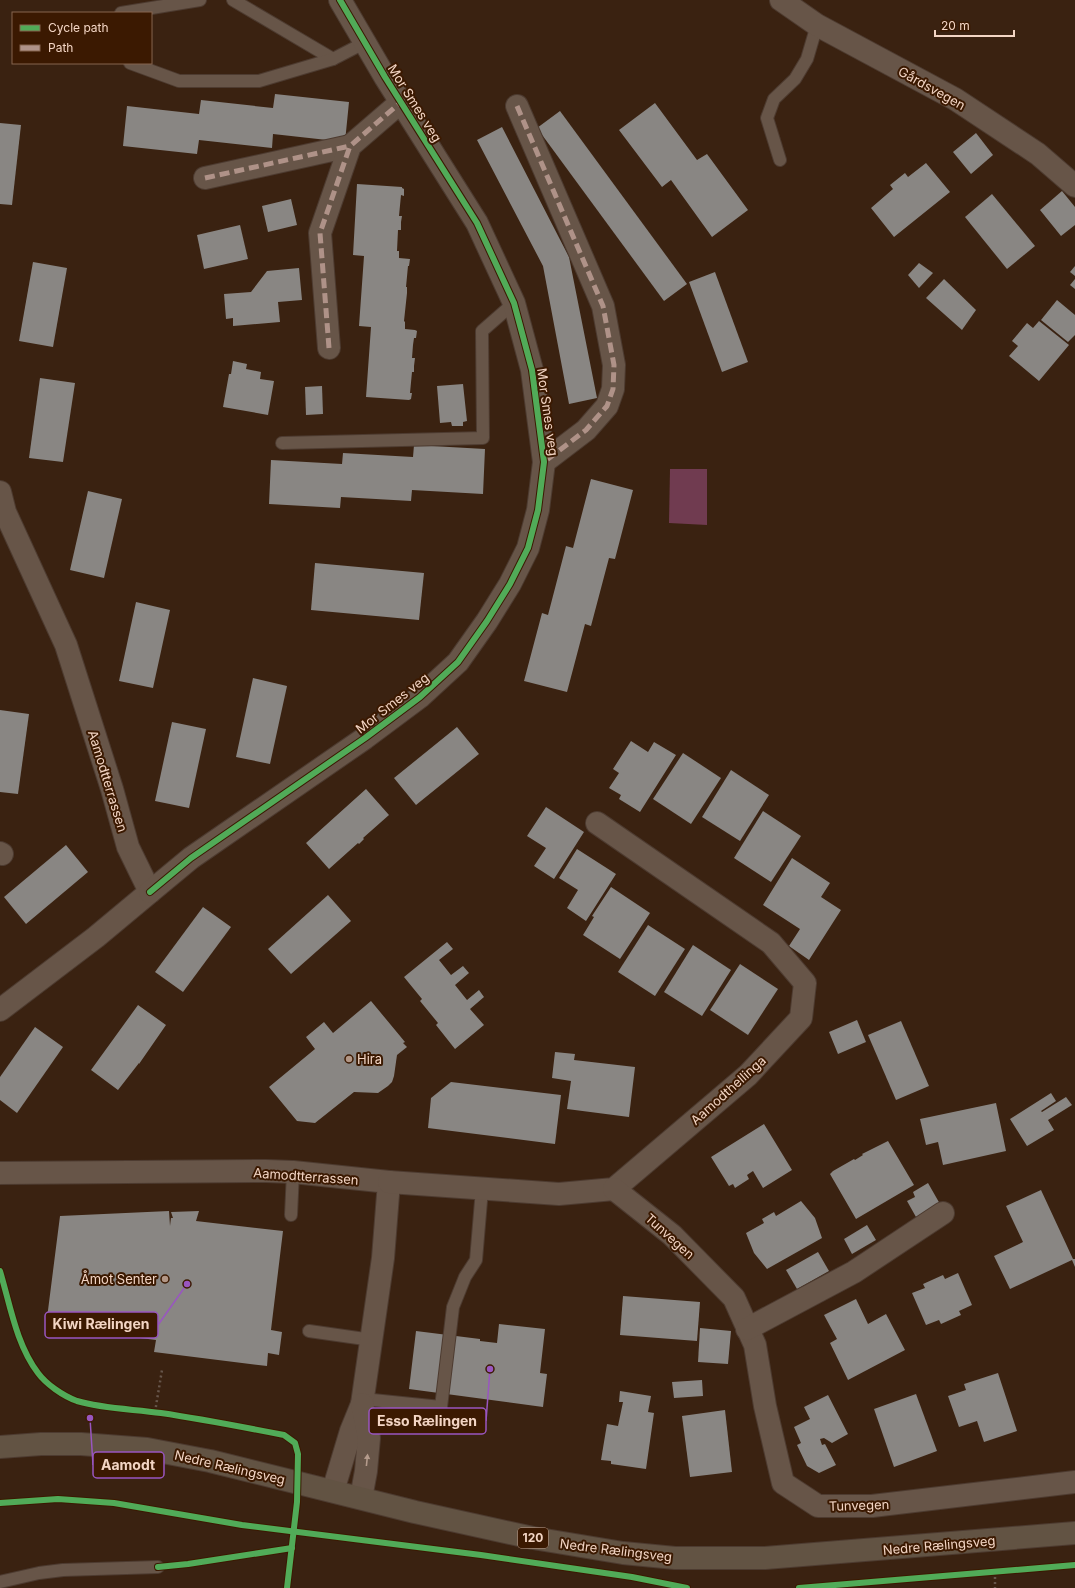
<svg xmlns="http://www.w3.org/2000/svg" width="1075" height="1588" font-family="Inter,sans-serif">
  <rect width="100%" height="100%" fill="#3a2211"/>
  <polygon fill="#703b50" points="670,469 707,469 707,525 669,523"/>
  <g fill="#898683">
    <polygon points="275,94 349,102 345,142 273,134 272,148 199,140 197,154 123,146 127,106 199,114 201,100 273,108"/>
    <polygon points="655,103 697,160 707,154 748,210 712,237 671,180 662,187 619,130"/>
    <polygon points="560,111 687,284 664,301 537,128"/>
    <polygon points="0,123 21,125 12,205 0,204"/>
    <polygon points="502,127 569,257 597,398 569,404 543,266 477,140"/>
    <polygon points="976,133 993,155 971,174 953,152"/>
    <polygon points="926,163 950,192 894,237 871,208 893,189 890,185 905,173 908,177"/>
    <polygon points="357,184 402,187 402,188 404,189 404,196 401,195 399,216 402,216 401,222 401,230 398,230 397,251 399,251 399,258 410,259 409,266 408,266 406,287 407,287 407,293 404,321 405,322 405,329 415,330 417,331 416,338 414,338 413,345 412,358 415,358 414,366 414,372 412,372 410,393 412,393 411,399 409,400 366,397 371,327 359,326 364,256 353,255"/>
    <polygon points="1062,191 1075,207 1075,225 1061,236 1040,210"/>
    <polygon points="992,194 1035,246 1007,269 965,217"/>
    <polygon points="291,199 297,225 268,232 262,206"/>
    <polygon points="240,225 248,259 204,269 197,235"/>
    <polygon points="33,262 67,268 53,347 19,341"/>
    <polygon points="919,263 933,273 919,288 908,275"/>
    <polygon points="1075,266 1075,276 1070,272"/>
    <polygon points="299,268 302,300 278,302 280,322 233,326 233,318 226,319 224,294 251,292 267,271"/>
    <polygon points="715,272 748,362 722,372 689,282"/>
    <polygon points="944,279 976,310 962,330 926,298"/>
    <polygon points="1075,279 1075,289 1070,285"/>
    <polygon points="1057,300 1075,315 1075,335 1068,342 1041,320"/>
    <polygon points="1039,321 1069,345 1039,381 1009,356 1018,346 1012,341 1027,323 1033,328"/>
    <polygon points="233,361 247,364 246,369 261,372 260,379 274,381 268,415 223,407 229,374 231,374"/>
    <polygon points="40,378 75,383 63,462 29,458"/>
    <polygon points="463,384 467,421 463,422 463,426 452,426 451,422 440,423 437,386"/>
    <polygon points="322,386 323,414 306,415 305,387"/>
    <polygon points="414,445 485,449 483,494 412,490 411,501 341,497 340,508 269,504 271,460 342,464 343,453 413,457"/>
    <polygon points="591,479 633,490 615,559 609,558 591,626 585,624 567,692 524,681 542,613 548,615 566,546 573,548"/>
    <polygon points="88,491 122,499 104,578 70,570"/>
    <polygon points="315,563 424,573 419,620 311,610"/>
    <polygon points="136,602 170,610 153,688 119,681"/>
    <polygon points="253,678 287,686 270,764 236,757"/>
    <polygon points="0,710 29,714 18,794 0,792"/>
    <polygon points="172,722 206,729 189,808 155,801"/>
    <polygon points="457,727 479,754 416,805 394,778"/>
    <polygon points="631,741 648,752 654,742 676,755 640,812 619,799 621,795 609,788 619,773 613,769"/>
    <polygon points="683,753 721,778 691,824 653,799"/>
    <polygon points="731,770 769,795 740,841 702,817"/>
    <polygon points="366,789 389,815 363,838 364,839 359,844 358,843 329,869 306,843"/>
    <polygon points="546,807 584,832 554,879 534,866 546,848 527,836"/>
    <polygon points="763,811 801,836 771,882 734,858"/>
    <polygon points="66,845 88,872 26,924 4,897"/>
    <polygon points="577,849 616,874 586,921 567,908 578,890 559,878"/>
    <polygon points="792,858 830,883 821,897 841,910 809,960 789,946 800,929 763,905"/>
    <polygon points="611,887 650,913 620,959 583,935 594,917 592,916"/>
    <polygon points="328,895 351,921 291,974 268,949"/>
    <polygon points="203,907 231,927 183,992 155,972"/>
    <polygon points="648,925 685,949 655,996 618,972"/>
    <polygon points="447,942 453,949 439,960 451,975 463,966 469,973 455,985 467,1000 479,990 484,997 470,1009 484,1025 455,1049 436,1025 438,1023 420,1001 422,999 404,977"/>
    <polygon points="693,945 731,970 702,1016 664,992"/>
    <polygon points="740,964 778,989 748,1035 710,1010"/>
    <polygon points="371,1001 405,1042 403,1043 407,1047 397,1055 394,1076 392,1082 388,1086 378,1093 354,1092 315,1123 297,1121 269,1087 315,1049 306,1037 324,1022 333,1033"/>
    <polygon points="138,1005 166,1025 139,1064 139,1063 118,1090 91,1070"/>
    <polygon points="857,1020 866,1042 838,1054 829,1032"/>
    <polygon points="901,1021 929,1086 896,1100 868,1035"/>
    <polygon points="35,1027 63,1047 17,1113 0,1100 0,1077"/>
    <polygon points="555,1052 575,1054 574,1060 635,1067 629,1117 567,1109 571,1081 552,1078"/>
    <polygon points="451,1082 561,1095 555,1144 428,1128 431,1098"/>
    <polygon points="1051,1093 1056,1101 1041,1111 1042,1112 1066,1097 1072,1105 1048,1120 1054,1130 1027,1146 1010,1119"/>
    <polygon points="996,1103 1006,1151 943,1165 938,1142 926,1145 920,1119"/>
    <polygon points="764,1124 792,1170 763,1188 753,1171 747,1175 749,1179 735,1188 733,1184 729,1186 711,1157"/>
    <polygon points="888,1141 914,1185 856,1219 830,1174 833,1171 854,1159 855,1160 863,1155 862,1154"/>
    <polygon points="928,1183 940,1204 916,1217 907,1201 915,1197 913,1192"/>
    <polygon points="1041,1190 1073,1259 1075,1259 1075,1267 1072,1260 1010,1289 994,1256 1023,1242 1006,1206"/>
    <polygon points="801,1201 815,1218 822,1238 767,1269 754,1253 746,1233 764,1223 762,1219 774,1212 776,1216"/>
    <polygon points="169,1211 170,1226 171,1218 173,1218 171,1212 199,1211 196,1221 283,1231 271,1330 282,1332 279,1355 268,1353 267,1366 154,1352 156,1340 46,1326 60,1216"/>
    <polygon points="867,1225 876,1240 852,1254 844,1239"/>
    <polygon points="818,1252 829,1271 797,1289 786,1270"/>
    <polygon points="958,1273 972,1305 959,1311 961,1315 941,1324 939,1320 926,1325 912,1293 925,1288 923,1284 943,1275 945,1279"/>
    <polygon points="623,1296 700,1302 697,1341 620,1335"/>
    <polygon points="856,1299 868,1324 886,1314 905,1350 848,1380 830,1343 837,1339 824,1315"/>
    <polygon points="499,1324 545,1329 540,1373 547,1374 543,1407 409,1389 416,1331 480,1339 480,1341 497,1343"/>
    <polygon points="700,1328 731,1331 728,1364 698,1362"/>
    <polygon points="998,1373 1017,1431 984,1442 977,1421 959,1427 948,1396 966,1390 964,1384"/>
    <polygon points="702,1380 703,1396 674,1398 672,1382"/>
    <polygon points="620,1391 651,1396 648,1412 654,1413 646,1469 611,1464 611,1461 601,1460 607,1424 618,1426 623,1402 619,1402"/>
    <polygon points="916,1394 937,1451 894,1467 874,1409"/>
    <polygon points="828,1395 848,1434 832,1443 824,1438 820,1439 822,1445 825,1444 836,1465 819,1473 807,1466 797,1445 801,1443 794,1427 810,1419 804,1407"/>
    <polygon points="725,1410 732,1472 690,1477 682,1416"/>
  </g>
  <g fill="none" stroke-linecap="round" stroke-linejoin="round">
    <g stroke="#4d3b30" stroke-width="14">
      <g id="service">
        <polyline points="233,0 333,59"/>
        <polyline points="121,13 200,0"/>
        <polyline points="130,63 179,81 259,81 333,59 364,43"/>
        <polyline points="780,160 767,118 774,99 795,79 807,59 817,25"/>
        <polyline points="282,443 483,438 482,331 514,303"/>
        <polyline points="291,1215 293,1172"/>
        <polyline points="309,1331 372,1340"/>
        <polyline points="363,1399 441,1407 453,1307 465,1277 476,1260 482,1189"/>
        <polyline points="0,1582 39,1573 63,1570 158,1567"/>
      </g>
    </g>
    <g stroke="#4d3b30" stroke-width="24">
      <g id="minor">
        <polyline points="781,0 817,25 955,99 1038,154 1075,186"/>
        <polyline points="517,106 603,306 614,365 613,389 607,406 586,430 544,462"/>
        <polyline points="205,178 350,146"/>
        <polyline points="329,348 320,233 350,146 401,102"/>
        <polyline points="0,492 5,512 66,645 112,789 128,847 150,892 96,937 0,1010"/>
        <polyline points="0,853 2,854"/>
        <polyline points="150,892 191,858 365,738 420,697 458,662 487,621 510,584 528,548 538,510 544,462 532,370 514,303 477,223 385,77 340,0"/>
        <polyline points="0,1173 266,1171 293,1172 389,1182 383,1258 362,1404 351,1431 333,1491"/>
        <polyline points="389,1182 559,1194 614,1189 748,1075 801,1018 805,983 771,943 597,823"/>
        <polyline points="614,1189 672,1235 734,1298 755,1345 765,1406 783,1483 818,1506 872,1506 1075,1482"/>
        <polyline points="747,1329 854,1272 943,1213"/>
        <polyline points="361,1498 366,1471 369,1438 362,1404"/>
      </g>
    </g>
    <g stroke="#4d3b30" stroke-width="24">
      <polyline id="primary" points="0,1447 41,1444 81,1444 147,1449 210,1461 415,1512 533,1538 623,1553 675,1558 765,1558 1075,1533"/>
    </g>
    <g stroke="#67564b" stroke-width="2.5" stroke-dasharray="2 3" stroke-linecap="butt">
      <polyline points="155,1412 162,1370"/>
      <polyline points="995,1572 995,1588"/>
      <polyline points="669,1588 672,1582"/>
    </g>
    <use href="#service" stroke="#675548" stroke-width="12"/>
    <use href="#minor" stroke="#675548" stroke-width="22"/>
    <use href="#primary" stroke="#625343" stroke-width="22"/>
    <g stroke="#af9288" stroke-width="5" stroke-dasharray="10 5" stroke-linecap="butt">
      <polyline points="517,106 603,306 614,365 613,389 607,406 586,430 544,462"/>
      <polyline points="205,178 350,146"/>
      <polyline points="329,348 320,233 350,146 401,102"/>
    </g>
    <g stroke="#3b1901" stroke-width="8">
      <g id="cycleway">
        <polyline points="150,892 191,858 365,738 420,697 458,662 487,621 510,584 528,548 538,510 544,462 532,370 514,303 477,223 385,77 340,0"/>
        <path d="M0,1271C10,1304 16,1344 38,1373C46,1384 63,1396 77,1401C104,1409 133,1409 161,1413C202,1419 243,1427 284,1435L295,1443L298,1454L297,1502L287,1588"/>
        <polyline points="0,1503 58,1499 114,1503 242,1525 481,1555 632,1577 687,1588"/>
        <polyline points="158,1567 188,1564 292,1548"/>
        <polyline points="799,1588 1075,1565"/>
      </g>
    </g>
    <use href="#cycleway" stroke="#51ab58" stroke-width="6"/>
  </g>
  <defs><path id="oneway-solid" d="M-6-.8H1V-3.2L6.5 0L1 3.2V.8H-6Z"/></defs>
  <use fill="#b49b8c" href="#oneway-solid" transform="translate(367 1460) rotate(-84)"/>
  <g fill="#b29685" stroke="#3b1901" stroke-width="1.5">
    <circle cx="349" cy="1059" r="4"/>
    <circle cx="165" cy="1279" r="4"/>
  </g>
  <g text-anchor="middle" stroke-width="4" stroke-linejoin="round" paint-order="stroke">
    <rect fill="#3b1901" stroke="#bc9d8a" stroke-width="1" x="518" y="1528" width="30" height="20" rx="3"/>
    <g font-size="12" font-weight="bold" fill="#f3d5c4">
      <text x="533" y="1542">120</text>
    </g>
    <g font-size="13" fill="#f3d5c4" stroke="#3b1901">
      <text transform="translate(932 88) rotate(29)" y="5">Gårdsvegen</text>
      <text transform="translate(415 103) rotate(58)" y="5">Mor Smes veg</text>
      <text transform="translate(548 412) rotate(82)" y="5">Mor Smes veg</text>
      <text transform="translate(392 703) rotate(-38)" y="5">Mor Smes veg</text>
      <text transform="translate(108 781) rotate(73)" y="5">Aamodtterrassen</text>
      <text transform="translate(728 1090) rotate(-42)" y="5">Aamodthellinga</text>
      <text transform="translate(306 1176) rotate(4)" y="5">Aamodtterrassen</text>
      <text transform="translate(670 1236) rotate(42)" y="5">Tunvegen</text>
      <text transform="translate(230 1467) rotate(13)" y="5">Nedre Rælingsveg</text>
      <text transform="translate(859 1505) rotate(-2)" y="5">Tunvegen</text>
      <text transform="translate(939 1545) rotate(-5)" y="5">Nedre Rælingsveg</text>
      <text transform="translate(616 1550) rotate(7)" y="5">Nedre Rælingsveg</text>
    </g>
    <g font-size="13" fill="#f3d5c4" stroke="#3b1901" text-anchor="start">
      <text x="357" y="1064">Hira</text>
      <text x="157" y="1284" text-anchor="end">Åmot Senter</text>
    </g>
  </g>
  <path fill="none" stroke="#9956c0" stroke-width="1.5" d="M187 1284L158 1325M490 1369L486 1421M90 1418L93 1465"/>
  <g fill="#9956c0" stroke="#3b1901" stroke-width="1.5">
    <circle cx="187" cy="1284" r="4"/>
    <circle cx="490" cy="1369" r="4"/>
    <circle cx="90" cy="1418" r="4"/>
  </g>
  <g fill="#3b1901" stroke="#9956c0" stroke-width="1.5">
    <rect x="45" y="1312" width="113" height="26" rx="4"/>
    <rect x="369" y="1408" width="117" height="26" rx="4"/>
    <rect x="93" y="1452" width="71" height="26" rx="4"/>
  </g>
  <g font-size="14" text-anchor="middle" font-weight="bold" fill="#f3d5c4">
    <text x="101" y="1329">Kiwi Rælingen</text>
    <text x="427" y="1426">Esso Rælingen</text>
    <text x="128" y="1470">Aamodt</text>
  </g>
  <rect x="12" y="12" width="140" height="52" fill="#3b1901" stroke="#85644f"/>
  <rect x="20" y="25" width="20" height="6" fill="#51ab58" stroke="#85644f"/>
  <text x="48" y="32" font-size="12" fill="#f3d5c4">Cycle path</text>
  <rect x="20" y="45" width="20" height="6" fill="#af9288" stroke="#85644f"/>
  <text x="48" y="52" font-size="12" fill="#f3d5c4">Path</text>
  <path d="M935 30v6h79v-6" fill="none" stroke="#f3d5c4" stroke-width="2"/>
  <text x="941" y="30" font-size="12" fill="#f3d5c4" stroke="#3b1901" stroke-width="3" paint-order="stroke">20 m</text>
</svg>
